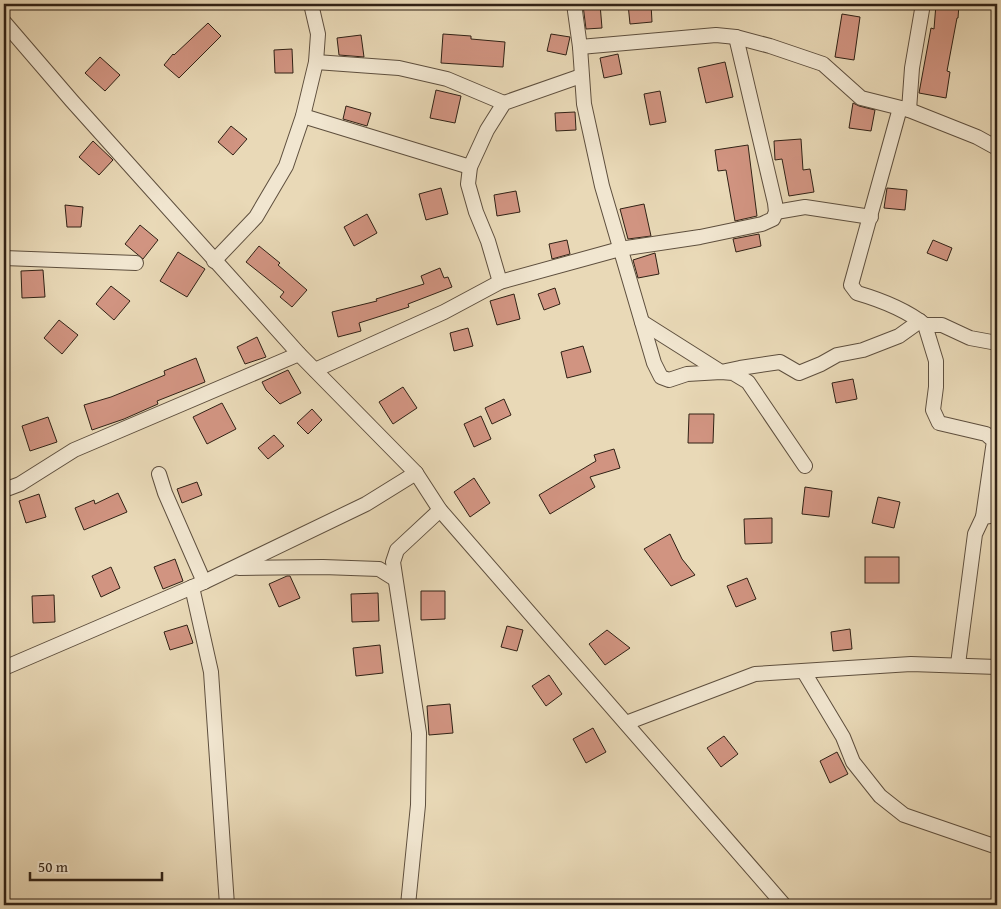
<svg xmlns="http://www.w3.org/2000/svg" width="1001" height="909" font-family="'Gentium Book Plus',serif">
  <rect width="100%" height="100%" fill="#e9d9b7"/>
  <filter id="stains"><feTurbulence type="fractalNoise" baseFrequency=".004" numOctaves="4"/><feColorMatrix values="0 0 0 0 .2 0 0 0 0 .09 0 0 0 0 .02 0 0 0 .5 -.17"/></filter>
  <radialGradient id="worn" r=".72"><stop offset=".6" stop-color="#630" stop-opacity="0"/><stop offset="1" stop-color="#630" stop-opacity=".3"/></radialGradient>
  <g fill="#d19481" stroke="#302115">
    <polygon points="600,4 602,28 586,29 583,5"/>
    <polygon points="628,4 651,4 652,22 630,24"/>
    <polygon points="936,4 959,4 958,18 957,18 947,71 950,72 946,98 919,93 931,28 934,29"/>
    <polygon points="842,14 860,17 854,60 835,57"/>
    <polygon points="208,23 221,36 179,78 164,65 173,54 174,55"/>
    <polygon points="443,34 471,36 471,39 505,42 503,67 441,63"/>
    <polygon points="551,34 570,37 566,55 547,51"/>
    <polygon points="361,35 364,57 339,55 337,38"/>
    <polygon points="292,49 293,73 275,73 274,50"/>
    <polygon points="618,54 622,74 604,78 600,58"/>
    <polygon points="100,57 120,75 105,91 85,73"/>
    <polygon points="725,62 733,97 706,103 698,68"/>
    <polygon points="436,90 461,96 455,123 430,118"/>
    <polygon points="660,91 666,122 650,125 644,94"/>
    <polygon points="853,103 859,106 875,110 871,131 849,128"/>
    <polygon points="346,106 371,113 367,126 343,119"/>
    <polygon points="575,112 576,130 556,131 555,113"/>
    <polygon points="231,126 247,139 233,155 218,142"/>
    <polygon points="801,139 803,170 810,169 814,192 789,196 782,159 775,160 774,141"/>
    <polygon points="93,141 113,160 99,175 79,157"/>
    <polygon points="748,145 757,216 735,221 726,170 718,171 715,150"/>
    <polygon points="441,188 448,214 426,220 419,194"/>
    <polygon points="887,188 907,190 905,210 884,208"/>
    <polygon points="516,191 520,212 497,216 494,195"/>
    <polygon points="644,204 651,236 628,239 620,209"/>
    <polygon points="65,205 83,207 81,227 67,227"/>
    <polygon points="367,214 377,233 354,246 344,227"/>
    <polygon points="140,225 158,240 143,259 125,244"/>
    <polygon points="759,234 761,246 736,252 733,239"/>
    <polygon points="567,240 570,254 552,259 549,244"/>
    <polygon points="933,240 952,248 947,261 927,253"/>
    <polygon points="259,246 280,263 278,265 307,290 292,307 280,297 284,292 246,262"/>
    <polygon points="178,252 205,269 187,297 160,281"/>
    <polygon points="655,253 659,274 638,278 633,260"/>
    <polygon points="440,268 444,278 448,277 452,287 408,304 409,307 359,323 361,331 338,337 332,312 377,301 376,299 424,284 421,276"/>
    <polygon points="43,270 45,297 22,298 21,271"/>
    <polygon points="111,286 130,301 114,320 96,304"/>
    <polygon points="555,288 560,304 544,310 538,294"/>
    <polygon points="514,294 520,319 497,325 490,301"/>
    <polygon points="59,320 78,335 62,354 44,338"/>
    <polygon points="468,328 473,346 454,351 450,333"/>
    <polygon points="257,337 266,357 245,364 237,347"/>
    <polygon points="583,346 591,372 567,378 561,352"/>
    <polygon points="196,358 205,382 157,401 158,404 124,419 92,430 84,405 111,397 165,375 164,371"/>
    <polygon points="288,370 301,393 280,404 266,390 262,382"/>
    <polygon points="853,379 857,399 836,403 832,383"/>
    <polygon points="403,387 417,408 393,424 379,402"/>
    <polygon points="504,399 511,415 492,424 485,408"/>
    <polygon points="222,403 236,429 207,444 193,417"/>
    <polygon points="312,409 322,420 308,434 297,423"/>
    <polygon points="689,414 714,414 713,443 688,443"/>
    <polygon points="481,416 491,439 474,447 464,424"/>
    <polygon points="48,417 57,442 30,451 22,426"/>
    <polygon points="274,435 284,446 268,459 258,448"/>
    <polygon points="614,449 620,468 590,477 595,487 550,514 539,495 596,461 594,455"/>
    <polygon points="474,478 490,503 470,517 454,492"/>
    <polygon points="197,482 202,495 182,503 177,489"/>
    <polygon points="805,487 832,491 829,517 802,514"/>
    <polygon points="118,493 127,512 84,530 75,508 94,500 95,504"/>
    <polygon points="39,494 46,517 26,523 19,501"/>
    <polygon points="878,497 900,502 894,528 872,523"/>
    <polygon points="772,518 772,543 745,544 744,519"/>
    <polygon points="670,534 682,559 695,575 671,586 644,549"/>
    <rect x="865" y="557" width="34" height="26"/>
    <polygon points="175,559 183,581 163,589 154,567"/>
    <polygon points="111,567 120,588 101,597 92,576"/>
    <polygon points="287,576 290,576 300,598 279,607 269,584"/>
    <polygon points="747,578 756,599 736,607 727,586"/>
    <polygon points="421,591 445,591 445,619 421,620"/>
    <polygon points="378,593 379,621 352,622 351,594"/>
    <polygon points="54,595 55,622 33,623 32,596"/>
    <polygon points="187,625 193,643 170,650 164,632"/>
    <polygon points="507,626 523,630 517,651 501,647"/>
    <polygon points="850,629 852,649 833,651 831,632"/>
    <polygon points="607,630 630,648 605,665 589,644"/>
    <polygon points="380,645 383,673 356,676 353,648"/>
    <polygon points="549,675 562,694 546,706 532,686"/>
    <polygon points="450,704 453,733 429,735 427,706"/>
    <polygon points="593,728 606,752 586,763 573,739"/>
    <polygon points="724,736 738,754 721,767 707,748"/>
    <polygon points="837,752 848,774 830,783 820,761"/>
  </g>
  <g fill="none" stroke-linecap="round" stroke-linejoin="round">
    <g stroke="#5e4f3e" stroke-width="16">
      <g id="street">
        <polyline points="574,4 580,47 584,104 602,186 654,363 661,377 669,380 687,374 721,372 733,373 748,382 805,466"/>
        <polyline points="4,22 72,101 299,354 416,473 440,510 784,905"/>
        <polyline points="580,47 716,35 736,37 770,46 823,64 861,98 909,110 977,137 997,148"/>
        <polyline points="316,62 399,68 447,79 504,103"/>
        <path d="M900,108L851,285L857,293C881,300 905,309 925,325"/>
        <polyline points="909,110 912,68 923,4"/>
        <polyline points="303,116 470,167"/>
        <polyline points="776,212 805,207 871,217"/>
        <polyline points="4,258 136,263"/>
        <polyline points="214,261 256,217 286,166 303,116 316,62 318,34 311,4"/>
        <polyline points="500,282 488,241 476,212 468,184 470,167 487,130 504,103 581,76"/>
        <polyline points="642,322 721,372 740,368 780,362 799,373 821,364 837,355 863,350 899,336 920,321"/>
        <polyline points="315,370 444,312 500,282 620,249 700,237 762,224 773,219 776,212 775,203 736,37"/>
        <polyline points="159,474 165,493 204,582"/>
        <polyline points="4,490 20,484 74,450 299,354"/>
        <polyline points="983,517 994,441 986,434 939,423 933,410 936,387 936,361 925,325 942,325 970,338 997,343"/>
        <polyline points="239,568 323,567 379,569 395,579"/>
        <polyline points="192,587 211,672 227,905"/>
        <polyline points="958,664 975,534 983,517 997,515"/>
        <polyline points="4,668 204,582 366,504 416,473"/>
        <polyline points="804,672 843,737 853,762 880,796 904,815 997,847"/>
        <polyline points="626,723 755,674 911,664 997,667"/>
        <polyline points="408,905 418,805 419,733 393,562 397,550 440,510"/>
      </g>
    </g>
    <use href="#street" stroke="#f1e6d0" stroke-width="14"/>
  </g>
  <rect width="1001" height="909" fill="none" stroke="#e9d9b7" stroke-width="20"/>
  <rect x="5" y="5" width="991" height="899" fill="none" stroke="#302115" stroke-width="2.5"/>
  <rect x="10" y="10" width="981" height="889" fill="none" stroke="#302115"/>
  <path d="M30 872v8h132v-8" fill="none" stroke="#302115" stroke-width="2.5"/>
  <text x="38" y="872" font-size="15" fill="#302115" stroke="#f1e6d0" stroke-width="4" paint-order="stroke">50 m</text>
  <rect width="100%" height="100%" filter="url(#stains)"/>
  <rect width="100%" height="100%" fill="url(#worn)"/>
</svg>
